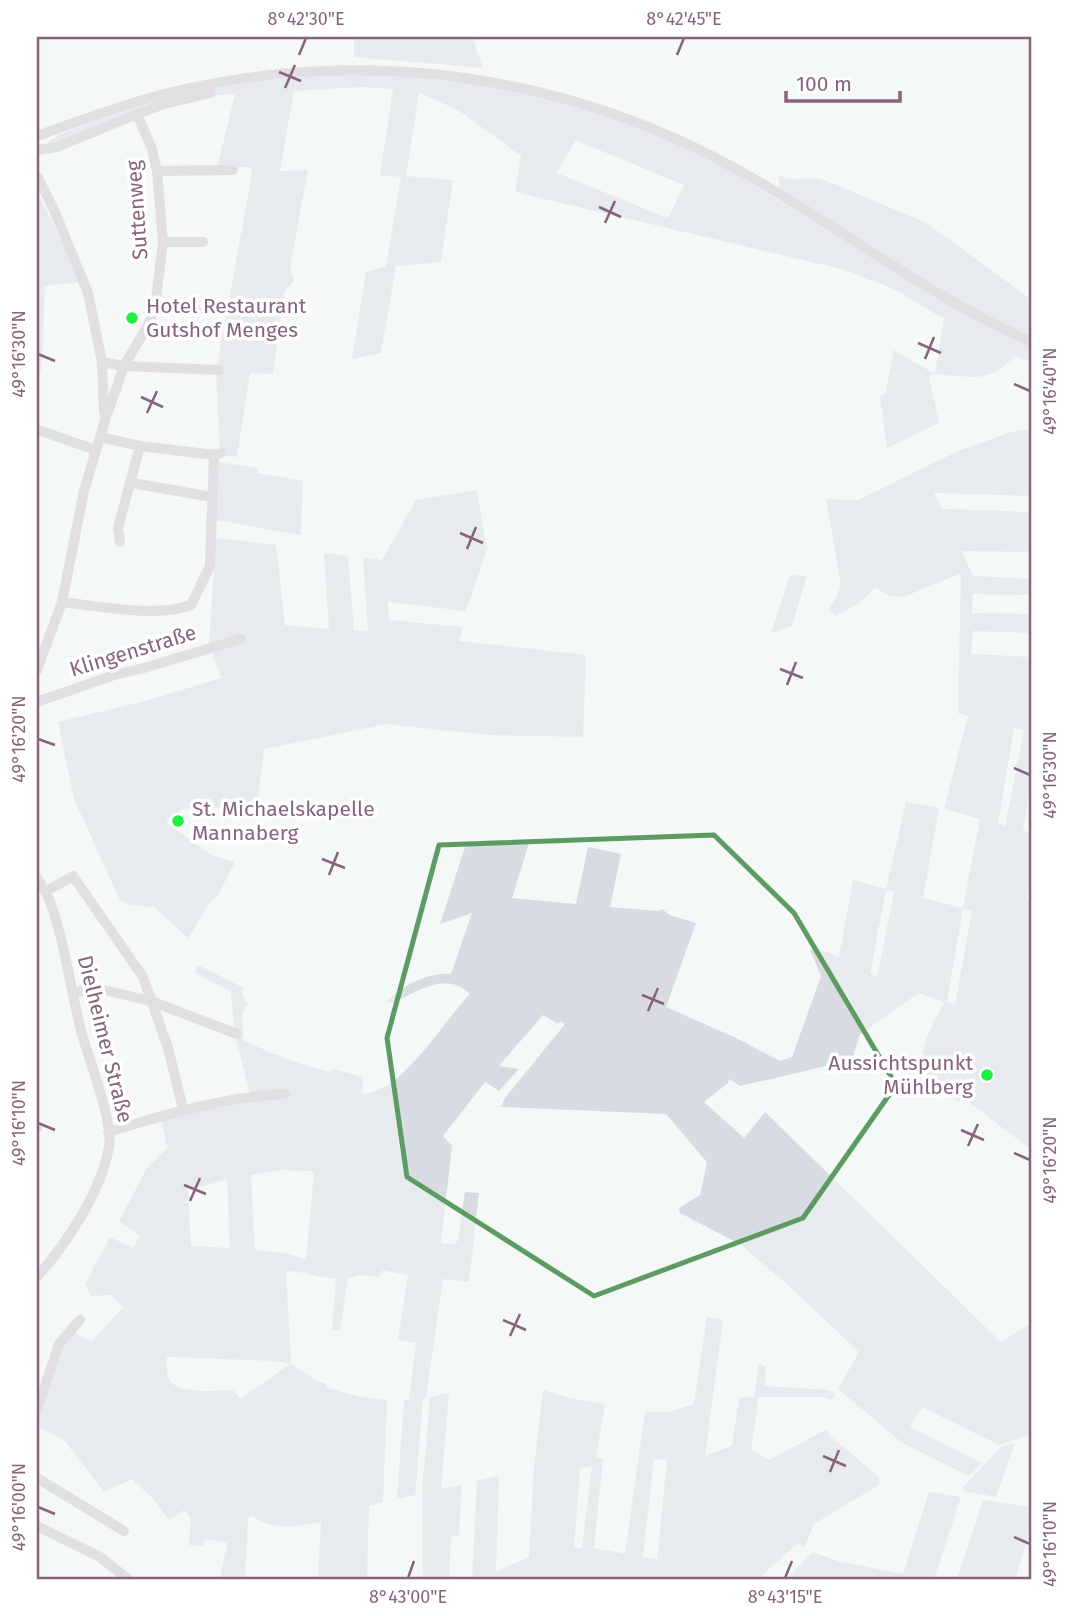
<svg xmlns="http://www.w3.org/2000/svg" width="1069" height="1616" font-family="'Fira Sans',sans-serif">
  <rect width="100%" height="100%" fill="#f4f8f7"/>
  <g fill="#d8dce2" fill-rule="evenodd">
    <polygon points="354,37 472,37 483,68 354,57"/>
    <path d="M374,73L510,87L600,111L710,158L944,302L1032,346V362L1015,356C987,385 973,376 935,374L929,376L939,423L887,448L880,396L885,394L894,350L935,374L944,319L896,290L845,270L515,192L521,156L458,110L419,93L406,176L453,180L441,262L396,266L381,353L352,359L366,272L386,266L401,177L380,175L393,89L362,87L294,91L280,171L308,170L290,267L294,280L284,293L273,374L250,373L237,457L220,455L216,372L252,173L250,167L217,168L235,94L169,99L147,104L133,113L45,146C55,133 72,130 86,124C180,86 274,77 374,73ZM575,140L684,185L668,218L557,173Z"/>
    <path d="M778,175L788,179L819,178L925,222L1032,300V337C943,296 862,242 780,190Z"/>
    <polygon points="37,191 81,282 45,286 42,364 37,389"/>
    <path d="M1032,429V496L934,493L942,509L1032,512V552L962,551L973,576L1032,579V595L973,594L972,613L1032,614V633L973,631L971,654L1032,657V780L1023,830L1030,833L1032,821V872L1027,900L1032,901V1150L962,1097L959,1102C950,1095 934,1086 928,1077C913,1053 934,1023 944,1002L919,993L860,1034L852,1060L740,1086L729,1079L728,1083L704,1102L744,1138L765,1112L1001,1342L1032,1323V1434L999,1445L922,1407L910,1427L982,1463L969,1476L901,1442L838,1389L859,1352L790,1287L740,1244L680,1213L679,1208L700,1195L707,1162L666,1114L501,1107L505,1098L565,1024L561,1021L558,1024L543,1015L499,1066L519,1069L499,1091L485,1082L443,1136L452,1146L441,1243L455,1244L458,1240L465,1192L479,1193L469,1282L443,1279L426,1398L423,1399L415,1495L397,1499L404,1400L409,1399L416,1343L398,1340L408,1275L383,1270L379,1277L361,1275L348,1278L340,1330L332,1331L336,1279C318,1278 303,1271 286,1271L291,1364L319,1382L327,1384L326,1388L363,1397L387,1400L383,1502L369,1506L367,1579H318L321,1522C296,1527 272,1531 250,1515L248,1520L245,1579H220L227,1543L205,1539L203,1546L189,1545L191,1518L184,1510L169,1521L154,1500L132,1479L104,1492L63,1439L37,1427V1414L65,1339L69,1340L74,1333L92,1341L123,1307L111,1295L91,1296L85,1284L110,1237L133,1248L140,1236L119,1221L147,1168L167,1148L161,1119L251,1098L235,1035L231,992L194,972L198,965L244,988L242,996L248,1003L242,1013L243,1040C271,1054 299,1064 329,1072L333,1069L363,1077L362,1094C404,1092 442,1022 470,994C445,970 418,992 392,1003L386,1002C402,986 428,972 451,974L472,913L440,924L465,847L484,840H530L512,898L576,904L588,847L621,854L610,907L659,911L662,909L670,915L696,923L666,1007L736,1038L780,1061L792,1057L821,976L810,950L820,949L839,957L853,880L886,889L906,802L939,808L923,898L963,908L980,819L944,809L968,716L958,713L961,573L904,597L890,596L875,588L859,603L836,616L828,609L836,598L841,585L826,499L858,500L956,452L1011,432ZM1014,728L1024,730L1005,826L998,823ZM886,890L894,892L877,977L870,973ZM963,909L972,911L955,1005L947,1002ZM280,1170L314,1171L306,1259L285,1253L255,1250L251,1175ZM227,1180L230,1248L191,1246L188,1189ZM167,1357L275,1361L290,1364L240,1399L233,1390C217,1390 178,1396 169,1379C166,1373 167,1363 167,1357Z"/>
    <polygon points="219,462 258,468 257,473 303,481 301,535 216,520"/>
    <polygon points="477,490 486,546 488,546 466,611 388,602 389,620 463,627 459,641 586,655 583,737 489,735 386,724 264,749 257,807 183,809 168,818 167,823 213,856 235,862 217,897 212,900 188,938 154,907 130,905 120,900 74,799 58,722 149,700 221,678 209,643 216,538 276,545 285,625 329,629 324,553 348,556 354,630 368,631 363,558 382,560 416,500"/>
    <polygon points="790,575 807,576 792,626 771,633"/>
    <path d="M707,1317L723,1320L705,1456L732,1446L739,1398L754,1397L759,1363L766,1367L765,1386L829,1390L835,1394L832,1400L822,1397H759L751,1449L769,1460L827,1429L829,1435L879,1477V1485L814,1524L804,1547L798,1543L758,1579H472L477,1481L499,1476L496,1571L529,1557L534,1467L543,1390L569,1398L605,1404L596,1458H603L594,1548L625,1554L645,1412H668L694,1404ZM654,1459L667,1460L657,1559L643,1557ZM592,1466L582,1548L574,1549L580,1469Z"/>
    <polygon points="449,1393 441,1489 462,1485 459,1535 451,1537 449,1579 423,1579 422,1494 430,1397"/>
    <polygon points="1015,1443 996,1497 963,1491 963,1487 1002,1446"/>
    <polygon points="929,1492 961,1497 934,1579 786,1579 813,1552 837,1561 903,1574"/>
    <polygon points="983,1500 1032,1507 1032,1524 1015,1579 957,1579"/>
  </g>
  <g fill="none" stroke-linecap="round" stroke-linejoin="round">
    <g stroke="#c9c0c5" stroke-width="10">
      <polyline points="137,114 164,104 211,93"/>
      <path d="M40,135C83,119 127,103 172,92C366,46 568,74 742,172C840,227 929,297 1032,342"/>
      <polyline points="157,171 233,170"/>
      <polyline points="37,176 54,210 88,293 102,362 104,412"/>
      <polyline points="163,242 203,242"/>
      <polyline points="155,307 196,309"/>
      <polyline points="102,362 124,366 219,370"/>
      <polyline points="38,430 96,450"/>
      <polyline points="100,437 140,446 214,455 221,453"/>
      <polyline points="132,483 212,497"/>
      <polyline points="120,542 118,528 140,446"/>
      <path d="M62,602C97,606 158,618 191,605L210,566L214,455"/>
      <polyline points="37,670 62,602 84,491 105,420 124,366 148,325 155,307 163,242 157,171 152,149 137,114 57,147 38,150"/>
      <polyline points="37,702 114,675 144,668 241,639"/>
      <path d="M37,878C42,886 47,893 50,902C65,942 70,986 80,1027C87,1055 114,1122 109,1147C101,1192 67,1243 37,1277"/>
      <polyline points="45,892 73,876 143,977 168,1048 183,1109"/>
      <polyline points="73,993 95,988 151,1001 237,1034"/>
      <polyline points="37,1128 37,1126"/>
      <path d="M108,1132C167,1114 224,1097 285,1094"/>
      <polyline points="37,1409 59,1344 80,1320"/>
      <polyline points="37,1478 124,1531"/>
      <polyline points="37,1526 100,1557 128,1579"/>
    </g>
  </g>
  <path d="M0 0H1069V1616H0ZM714,835L794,913L896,1085L803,1218L594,1296L407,1177L387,1038L439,845Z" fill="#f4f8f7" fill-opacity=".55" fill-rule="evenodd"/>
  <path fill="none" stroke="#5c9c62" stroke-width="5" stroke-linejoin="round" d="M714,835L794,913L896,1085L803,1218L594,1296L407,1177L387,1038L439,845Z"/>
  <path fill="none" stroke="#88647a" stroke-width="2.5" d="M299,55L306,38M677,55L684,38M279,72L301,81M285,88L295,65M599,207L621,217M605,223L615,201M918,343L941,353M38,354L55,361M925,359L934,337M1014,384L1030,391M141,397L163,407M147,413L157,391M460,533L483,543M467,549L476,527M780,669L803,678M787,685L796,662M38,739L55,745M1014,768L1030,775M322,859L345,868M329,875L338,852M642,995L664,1004M648,1011L658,988M38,1123L55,1130M961,1130L984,1140M968,1146L978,1124M1014,1153L1030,1160M184,1185L206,1194M190,1201L200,1178M503,1320L526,1330M510,1336L520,1314M823,1456L846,1466M830,1472L839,1450M38,1507L55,1514M1014,1537L1030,1544M408,1578L414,1561M785,1578L792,1561"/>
  <g fill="#1bf13e" stroke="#fff" stroke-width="2.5">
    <circle cx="132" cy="318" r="7"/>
    <circle cx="178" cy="821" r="7"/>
    <circle cx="987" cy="1075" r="7"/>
  </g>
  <g text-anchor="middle" stroke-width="7" stroke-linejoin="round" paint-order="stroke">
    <g font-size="21" fill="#88647a" stroke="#fff">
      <text transform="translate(137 210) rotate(-94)" y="7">Suttenweg</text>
      <text transform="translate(133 651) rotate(-17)" y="7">Klingenstraße</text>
      <text transform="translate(105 1039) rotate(76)" y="7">Dielheimer Straße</text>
    </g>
    <g font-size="21" fill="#88647a" stroke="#fff" text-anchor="start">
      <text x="146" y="313">Hotel Restaurant<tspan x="146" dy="24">Gutshof Menges</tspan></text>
      <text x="192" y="816">St. Michaelskapelle<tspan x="192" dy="24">Mannaberg</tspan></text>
      <text x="973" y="1070" text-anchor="end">Aussichtspunkt<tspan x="973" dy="24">Mühlberg</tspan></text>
    </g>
  </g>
  <rect width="1069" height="1616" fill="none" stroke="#ffffff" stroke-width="77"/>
  <path d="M786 91v10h114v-10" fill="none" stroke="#88647a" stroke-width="3.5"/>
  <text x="796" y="91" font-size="21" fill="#88647a" stroke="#ffffff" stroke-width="5" paint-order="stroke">100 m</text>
  <rect x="38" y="38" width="992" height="1540" fill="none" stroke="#88647a" stroke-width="2.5"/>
  <g font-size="18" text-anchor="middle" fill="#88647a">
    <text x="306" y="25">8°42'30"E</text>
    <text x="684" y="25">8°42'45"E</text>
    <text transform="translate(19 354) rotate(-90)" y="6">49°16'30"N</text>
    <text transform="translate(1050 391) rotate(-90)" y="6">49°16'40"N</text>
    <text transform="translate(19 739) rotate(-90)" y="6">49°16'20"N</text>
    <text transform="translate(1050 775) rotate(-90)" y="6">49°16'30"N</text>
    <text transform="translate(19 1123) rotate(-90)" y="6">49°16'10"N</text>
    <text transform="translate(1050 1160) rotate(-90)" y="6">49°16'20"N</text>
    <text transform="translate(19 1507) rotate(-90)" y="6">49°16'00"N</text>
    <text transform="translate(1050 1544) rotate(-90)" y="6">49°16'10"N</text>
    <text x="408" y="1603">8°43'00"E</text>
    <text x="785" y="1603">8°43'15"E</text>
  </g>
</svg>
